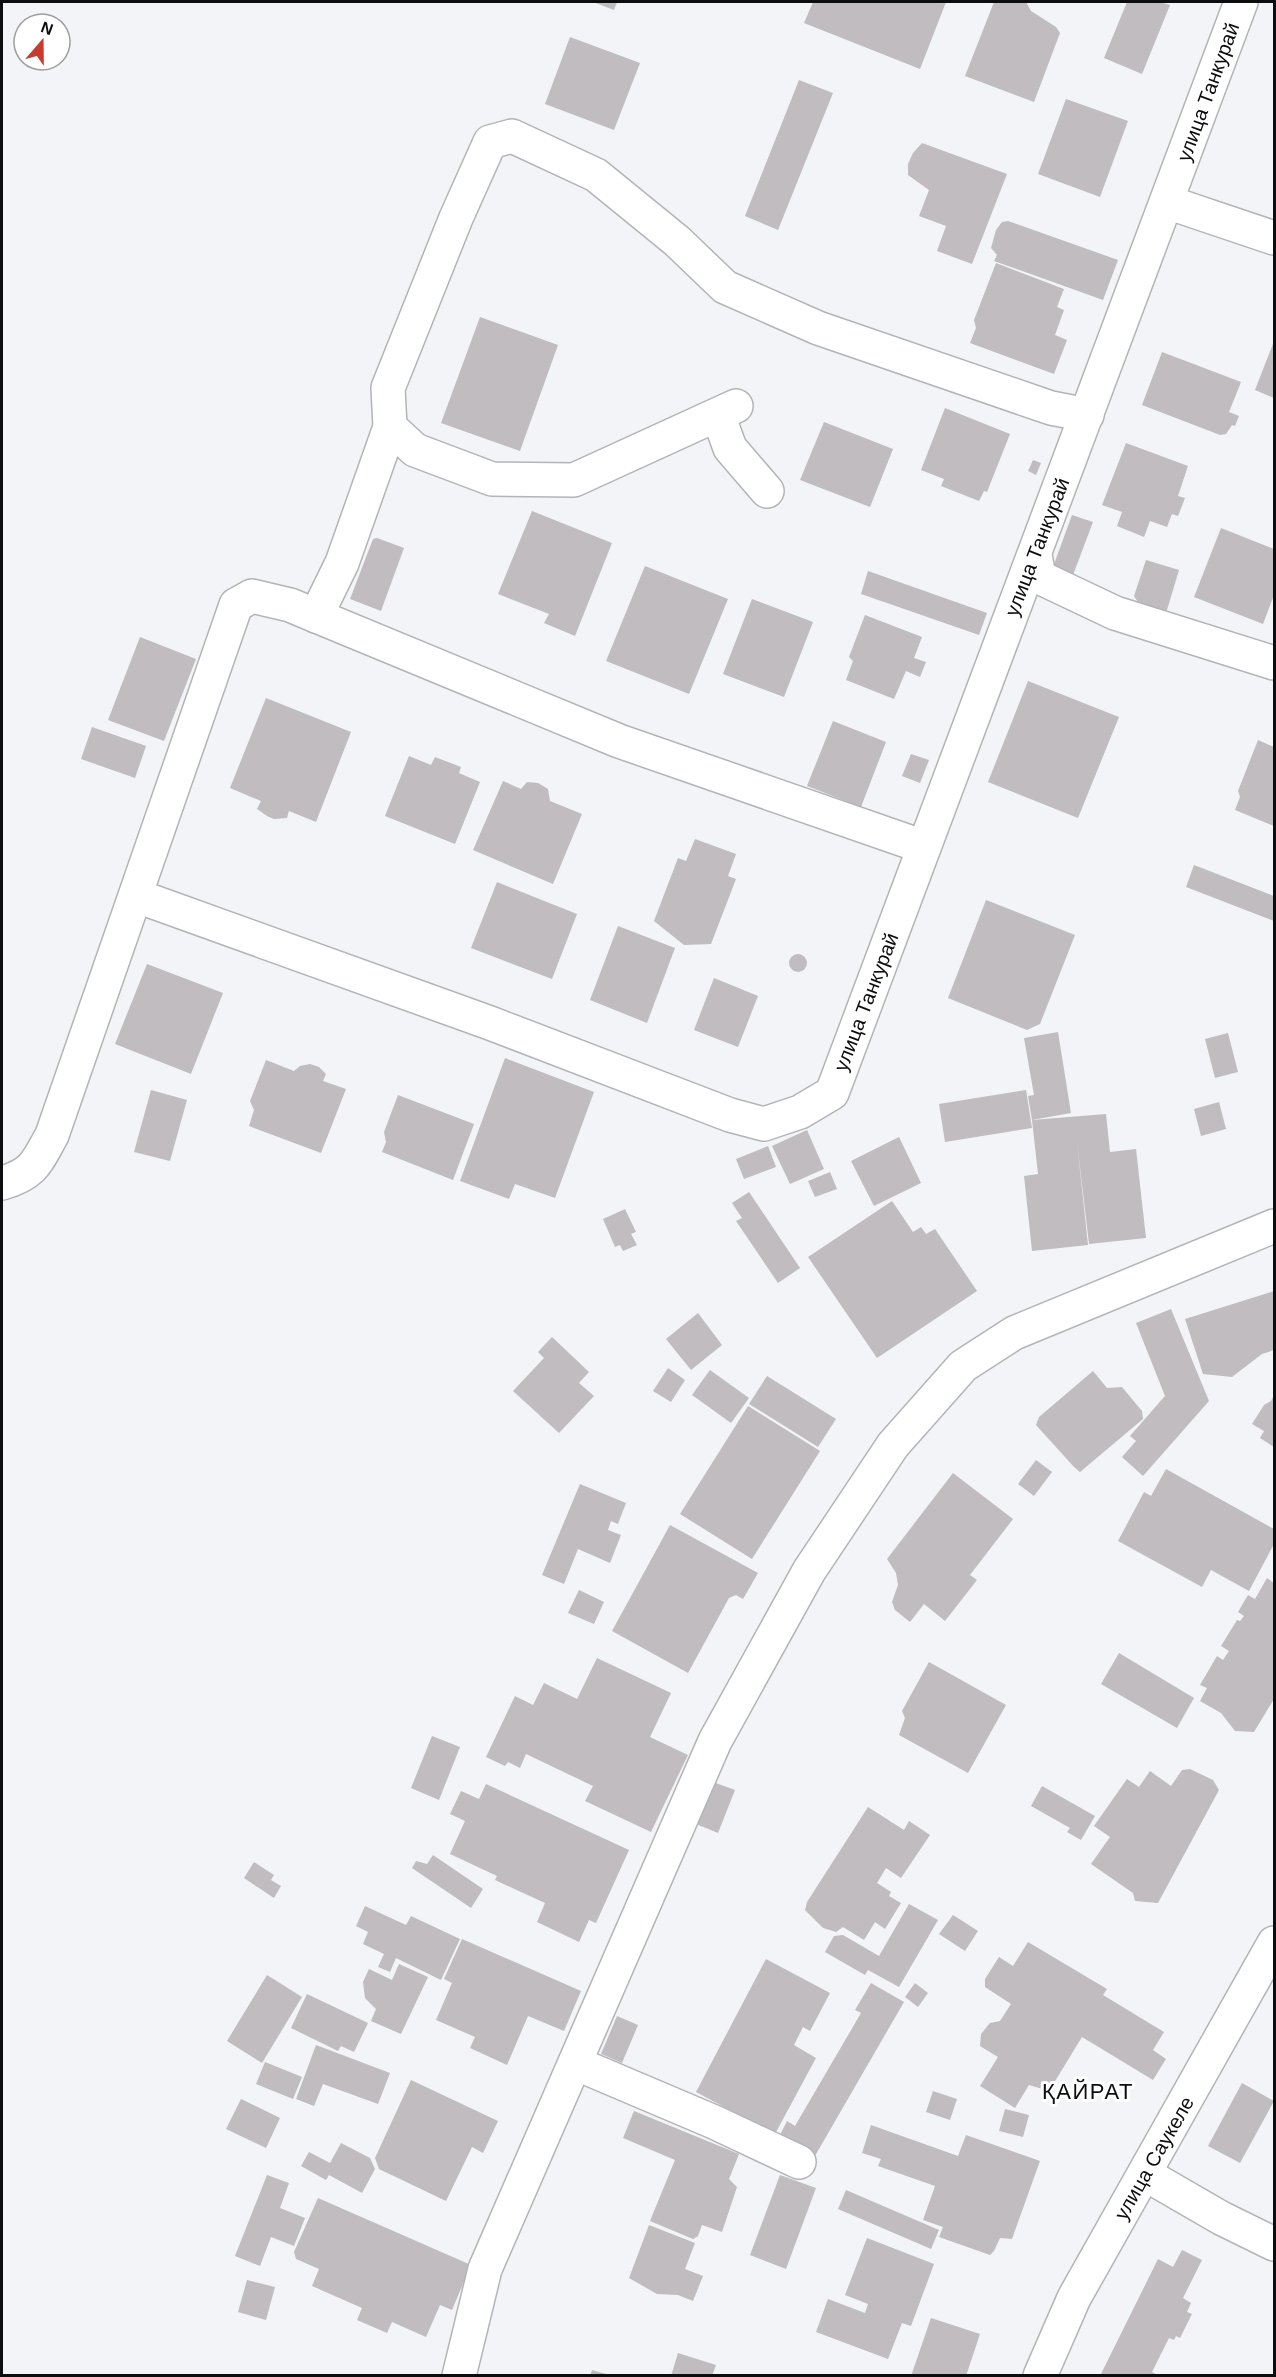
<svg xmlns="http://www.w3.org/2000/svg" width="1276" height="2377" font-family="Arial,sans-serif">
  <rect width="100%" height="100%" fill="#f2f4f8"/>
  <g fill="#c0bcbf">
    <polygon points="593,2 617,2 614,10"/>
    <polygon points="813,2 946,2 920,69 804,23"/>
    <polygon points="994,2 1026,2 1031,11 1056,27 1060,33 1034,102 965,76"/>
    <polygon points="1127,2 1160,2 1170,5 1142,74 1104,58"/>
    <polygon points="570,37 640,63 614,130 545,104"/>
    <polygon points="799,80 833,93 778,230 745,216"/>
    <polygon points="1066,99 1128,121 1100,197 1038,174"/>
    <polygon points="922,143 1007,174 972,264 937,251 946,226 919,216 929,190 908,175 908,164 913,153"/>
    <polygon points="1008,221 1118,260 1103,300 994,261 997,255 991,248 996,230 1002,222"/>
    <polygon points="996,263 1064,289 1057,307 1064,310 1055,335 1067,340 1054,374 970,343 976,328 974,320"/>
    <polygon points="480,317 558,345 520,451 441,423"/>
    <polygon points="1274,341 1274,398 1255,390"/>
    <polygon points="1162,352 1241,382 1229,412 1239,416 1235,426 1232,425 1226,434 1220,435 1142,405"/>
    <polygon points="945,408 1010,434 987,492 984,491 979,501 941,486 944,479 921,470"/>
    <polygon points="824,422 893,449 870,507 800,480"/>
    <polygon points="1126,443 1188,466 1178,496 1185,498 1178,516 1172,514 1167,527 1150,521 1144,537 1117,526 1122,512 1102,505"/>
    <polygon points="1033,460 1041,463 1036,475 1028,471"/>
    <polygon points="532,511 612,543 575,636 544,623 549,614 498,594"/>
    <polygon points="1072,515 1093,522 1073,575 1053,567"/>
    <polygon points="1221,528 1274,549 1274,595 1263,624 1194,597"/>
    <polygon points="377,538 404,548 381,611 350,599 373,539"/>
    <polygon points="1146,560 1179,570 1167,610 1158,612 1139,604 1134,596"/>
    <polygon points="645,566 728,599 689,694 606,661"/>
    <polygon points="868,571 987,613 979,635 861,594"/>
    <polygon points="752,599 813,622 784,697 723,674"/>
    <polygon points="865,615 922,637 914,658 926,662 920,677 906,671 894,699 846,680 853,661 849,657"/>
    <polygon points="140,637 196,659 164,741 108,720"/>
    <polygon points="1028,681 1119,717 1078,818 988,782"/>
    <polygon points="266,698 351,732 316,822 289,811 287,818 274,819 267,816 257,809 261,801 230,788"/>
    <polygon points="833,721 886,742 861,807 807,786"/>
    <polygon points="92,727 146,746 135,778 81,759"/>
    <polygon points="1258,740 1274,747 1274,826 1235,810 1240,797 1238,791"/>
    <polygon points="911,754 929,760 920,783 902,776"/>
    <polygon points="409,756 431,765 435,757 461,767 459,773 480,782 455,844 385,816"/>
    <polygon points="503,781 521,789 527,782 538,783 548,789 550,801 582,814 553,884 473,850"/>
    <polygon points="695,839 736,854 728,876 736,879 711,944 684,945 654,921 678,858 686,861"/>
    <polygon points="1194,865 1274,896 1274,921 1186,887"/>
    <polygon points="497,882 577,914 552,979 471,948"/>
    <polygon points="986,900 1075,935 1040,1024 1027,1030 948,998"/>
    <polygon points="618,926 675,948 647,1023 590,1000"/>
    <circle cx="798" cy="963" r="9"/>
    <polygon points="147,964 223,993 191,1074 115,1044"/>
    <polygon points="714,978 758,996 738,1047 694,1030"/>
    <polygon points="1058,1032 1071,1113 1032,1120 1028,1096 1034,1095 1024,1038"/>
    <polygon points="1228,1033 1238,1072 1215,1078 1205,1039"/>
    <polygon points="505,1058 594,1092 555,1198 515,1184 509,1199 460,1181"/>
    <polygon points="266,1060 294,1071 300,1066 310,1064 319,1067 326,1074 323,1081 346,1089 321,1153 249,1126 254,1110 250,1101"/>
    <polygon points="151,1090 187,1100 170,1161 134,1152"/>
    <polygon points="1026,1090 1032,1128 945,1142 939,1104"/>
    <polygon points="398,1095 474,1124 453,1180 382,1152 386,1142 384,1132"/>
    <polygon points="1219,1102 1226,1129 1201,1136 1194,1109"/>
    <polygon points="1106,1114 1110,1152 1136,1149 1146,1238 1089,1244 1077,1142 1088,1245 1032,1251 1024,1176 1038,1174 1032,1120"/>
    <polygon points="807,1130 824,1169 790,1184 772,1146"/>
    <polygon points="899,1137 921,1183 874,1206 851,1161"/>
    <polygon points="768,1146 776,1167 744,1179 736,1159"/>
    <polygon points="830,1172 837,1189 815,1197 808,1181"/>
    <polygon points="749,1192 800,1268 778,1283 736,1221 742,1218 732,1203"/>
    <polygon points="892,1201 913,1232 921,1227 926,1234 935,1229 977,1291 877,1358 808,1257"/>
    <polygon points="625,1209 636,1232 631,1234 637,1245 623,1251 620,1245 615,1247 603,1219"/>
    <polygon points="1274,1291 1274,1350 1262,1354 1232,1377 1203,1374 1185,1319"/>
    <polygon points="1171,1309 1209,1401 1143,1476 1122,1457 1136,1441 1130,1436 1165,1396 1136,1323"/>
    <polygon points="698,1313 722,1345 691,1370 666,1339"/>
    <polygon points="552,1337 589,1372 579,1383 594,1396 559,1433 513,1391 544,1358 538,1352"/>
    <polygon points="668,1368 685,1380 671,1402 653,1391"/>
    <polygon points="710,1370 749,1398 731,1423 692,1395"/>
    <polygon points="1093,1371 1107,1388 1122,1387 1142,1411 1143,1419 1080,1472 1074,1467 1036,1425 1039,1417"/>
    <polygon points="767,1376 836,1419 818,1447 749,1404"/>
    <polygon points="1274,1395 1274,1447 1260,1438 1264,1431 1252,1424 1264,1405 1271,1401"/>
    <polygon points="748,1406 820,1451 752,1559 680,1514"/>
    <polygon points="1036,1460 1052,1472 1034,1496 1018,1484"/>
    <polygon points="1166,1469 1274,1529 1274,1544 1249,1591 1211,1570 1202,1587 1118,1541 1144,1492 1151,1496"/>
    <polygon points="953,1473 1013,1519 970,1575 977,1580 945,1621 924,1604 910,1622 895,1610 892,1602 898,1585 896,1573 887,1559"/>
    <polygon points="580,1484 626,1503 618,1524 611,1521 608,1530 621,1535 610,1563 578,1549 564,1584 542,1575"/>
    <polygon points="670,1525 758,1573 743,1599 736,1595 729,1598 688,1673 612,1631"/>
    <polygon points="1267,1578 1274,1583 1274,1699 1254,1732 1235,1731 1221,1713 1200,1701 1207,1688 1200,1685 1217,1656 1223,1660 1229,1651 1221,1646 1237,1620 1240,1621 1244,1616 1238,1612 1248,1595 1255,1599"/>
    <polygon points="579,1590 604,1602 594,1624 568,1613"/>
    <polygon points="1119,1653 1194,1698 1177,1728 1101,1684"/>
    <polygon points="597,1658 671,1693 650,1737 688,1755 651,1832 585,1801 593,1786 526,1754 520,1768 508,1762 505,1766 486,1757 515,1696 533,1705 544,1683 577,1699"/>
    <polygon points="929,1662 1006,1705 968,1773 899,1735 905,1718 902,1711"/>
    <polygon points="432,1736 460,1747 439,1800 411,1788"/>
    <polygon points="1190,1769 1213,1780 1219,1790 1158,1903 1135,1901 1133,1893 1091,1864 1110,1837 1094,1826 1127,1779 1139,1787 1150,1771 1171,1786 1182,1770"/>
    <polygon points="713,1782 735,1790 718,1833 696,1824"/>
    <polygon points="486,1784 629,1850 596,1923 589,1920 579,1942 537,1922 545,1903 495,1880 497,1876 450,1854 465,1821 450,1814 461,1791 479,1799"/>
    <polygon points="1042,1786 1095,1816 1081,1840 1067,1832 1070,1828 1031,1806"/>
    <polygon points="868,1807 904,1830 909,1821 930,1835 901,1878 886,1868 877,1883 891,1892 889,1896 901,1903 885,1929 875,1922 864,1940 843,1927 836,1932 823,1928 805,1910 807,1902"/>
    <polygon points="433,1855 483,1889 471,1908 412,1868 416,1861 427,1864"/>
    <polygon points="254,1862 274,1875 271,1880 281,1886 274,1898 244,1878"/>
    <polygon points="909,1904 938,1920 899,1987 868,1970 865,1975 825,1952 834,1936 843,1935 879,1956"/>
    <polygon points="365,1906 406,1925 411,1916 460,1939 441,1980 396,1958 390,1972 378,1967 384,1954 363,1944 368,1932 356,1926"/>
    <polygon points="953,1915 978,1931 965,1951 939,1934"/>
    <polygon points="462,1939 581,1991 564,2031 528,2016 507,2065 470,2048 475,2037 436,2020 452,1983 444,1979"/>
    <polygon points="1028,1942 1107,1989 1103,1995 1164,2032 1153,2050 1166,2059 1153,2080 1082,2037 1049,2091 1029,2085 1015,2108 980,2086 998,2057 980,2046 981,2034 990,2023 1000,2021 1011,2004 985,1987 985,1979 999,1957 1013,1966"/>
    <polygon points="766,1959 830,1993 810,2031 803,2027 794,2045 816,2058 775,2134 696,2092"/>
    <polygon points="399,1964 428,1977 401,2034 371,2021 376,2009 365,1998 363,1982 369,1969 392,1980"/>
    <polygon points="267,1975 302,1997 262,2063 227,2041"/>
    <polygon points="871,1983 904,2002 812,2161 779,2137 787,2121 795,2126 861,2013 855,2010"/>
    <polygon points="915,1983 928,1993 918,2007 905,1997"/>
    <polygon points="307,1994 368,2023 354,2052 341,2046 338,2051 291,2028"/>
    <polygon points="617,2016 638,2025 622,2063 601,2054"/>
    <polygon points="316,2045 390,2073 378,2104 323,2084 314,2106 296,2099"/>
    <polygon points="265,2062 302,2077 293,2099 256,2084"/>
    <polygon points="411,2080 498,2121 483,2153 472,2147 446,2201 379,2169 375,2158"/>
    <polygon points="1242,2083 1274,2101 1240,2163 1208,2146"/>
    <polygon points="933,2091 957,2099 950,2120 926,2112"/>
    <polygon points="241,2099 280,2118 266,2148 226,2129"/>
    <polygon points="1005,2109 1029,2115 1023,2137 999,2131"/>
    <polygon points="634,2111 739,2154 729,2179 737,2187 722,2232 702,2225 698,2236 693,2239 650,2221 675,2160 623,2138"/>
    <polygon points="871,2125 958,2156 966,2135 1040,2161 1012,2239 1000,2238 994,2251 990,2255 939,2237 943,2227 923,2220 935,2186 878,2166 881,2159 862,2153"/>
    <polygon points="341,2143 370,2158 375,2169 362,2193 329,2175 326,2180 301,2166 309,2152 330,2163"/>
    <polygon points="267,2175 289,2183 280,2208 305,2218 294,2246 271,2237 260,2266 235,2256"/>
    <polygon points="780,2175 816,2188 786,2269 750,2255"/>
    <polygon points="846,2190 939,2230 931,2249 838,2209"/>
    <polygon points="318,2198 471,2265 452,2310 440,2305 426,2337 392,2322 387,2333 357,2320 362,2308 312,2286 319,2269 296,2259 294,2252"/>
    <polygon points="649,2225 695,2243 685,2269 703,2276 693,2301 678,2295 657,2294 629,2278"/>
    <polygon points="867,2238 934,2264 911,2326 902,2323 888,2359 816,2332 828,2299 865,2313 868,2304 845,2295"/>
    <polygon points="1182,2250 1202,2260 1183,2298 1191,2303 1187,2312 1192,2314 1180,2338 1176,2336 1174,2340 1169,2338 1152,2372 1159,2376 1100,2376 1158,2259 1173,2267"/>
    <polygon points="247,2280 275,2287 266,2320 238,2312"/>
    <polygon points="931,2318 980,2334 966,2376 911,2376"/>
    <polygon points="678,2353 716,2365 712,2376 671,2376"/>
    <polygon points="592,2370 610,2375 610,2376 590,2376"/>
  </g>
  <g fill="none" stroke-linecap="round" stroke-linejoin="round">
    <g stroke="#b2b4b8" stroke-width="36">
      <g id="street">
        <polyline points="1167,202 1274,238"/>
        <polyline points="718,415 730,448 767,491"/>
        <polyline points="390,427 415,450 492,479 574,480 736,406"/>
        <polyline points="1035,555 1039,577 1115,613 1274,663"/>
        <polyline points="316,616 342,563 390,427 388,388 456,218 490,142 512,136 596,175 677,241 725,287 818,328 1051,408 1087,415"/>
        <polyline points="137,896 490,1023 730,1115 764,1124 800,1112 832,1093 1241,2"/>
        <path d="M2,1183C34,1174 37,1162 52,1135L236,605L252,596L290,605L619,741L924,847"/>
        <polyline points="575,2063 714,2122 799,2162"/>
        <polyline points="1145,2174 1221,2218 1274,2244"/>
        <polyline points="459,2376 485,2269 715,1741 809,1571 893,1445 963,1366 1014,1333 1274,1226"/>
      </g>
    </g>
    <g stroke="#b2b4b8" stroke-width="36">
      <polyline id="secondary" points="1040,2376 1074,2298 1274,1943"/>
    </g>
    <use href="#street" stroke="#fff" stroke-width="33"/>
    <use href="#secondary" stroke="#fff" stroke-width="33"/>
  </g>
  <g text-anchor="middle" stroke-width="6" stroke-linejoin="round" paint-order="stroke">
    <g font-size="20" fill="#0c0d0e" stroke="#fff">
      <text transform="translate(1208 92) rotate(-70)" y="7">улица Танкурай</text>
      <text transform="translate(1037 547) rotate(-69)" y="7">улица Танкурай</text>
      <text transform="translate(866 1002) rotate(-69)" y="7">улица Танкурай</text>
      <text transform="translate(1154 2158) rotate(-60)" y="7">улица Саукеле</text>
    </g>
    <g font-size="22" letter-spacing="1.5" fill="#0c0d0e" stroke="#fff">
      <text x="1088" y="2099">ҚАЙРАТ</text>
    </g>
  </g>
  <rect width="1276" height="2377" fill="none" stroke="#0c0d0e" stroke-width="6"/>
  <g transform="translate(42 42) rotate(20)"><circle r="28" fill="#ffffff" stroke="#9e9e9f" stroke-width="1.5"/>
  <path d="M0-4.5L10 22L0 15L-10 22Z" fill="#c83b2f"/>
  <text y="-9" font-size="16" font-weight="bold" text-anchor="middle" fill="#0c0d0e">N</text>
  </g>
</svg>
